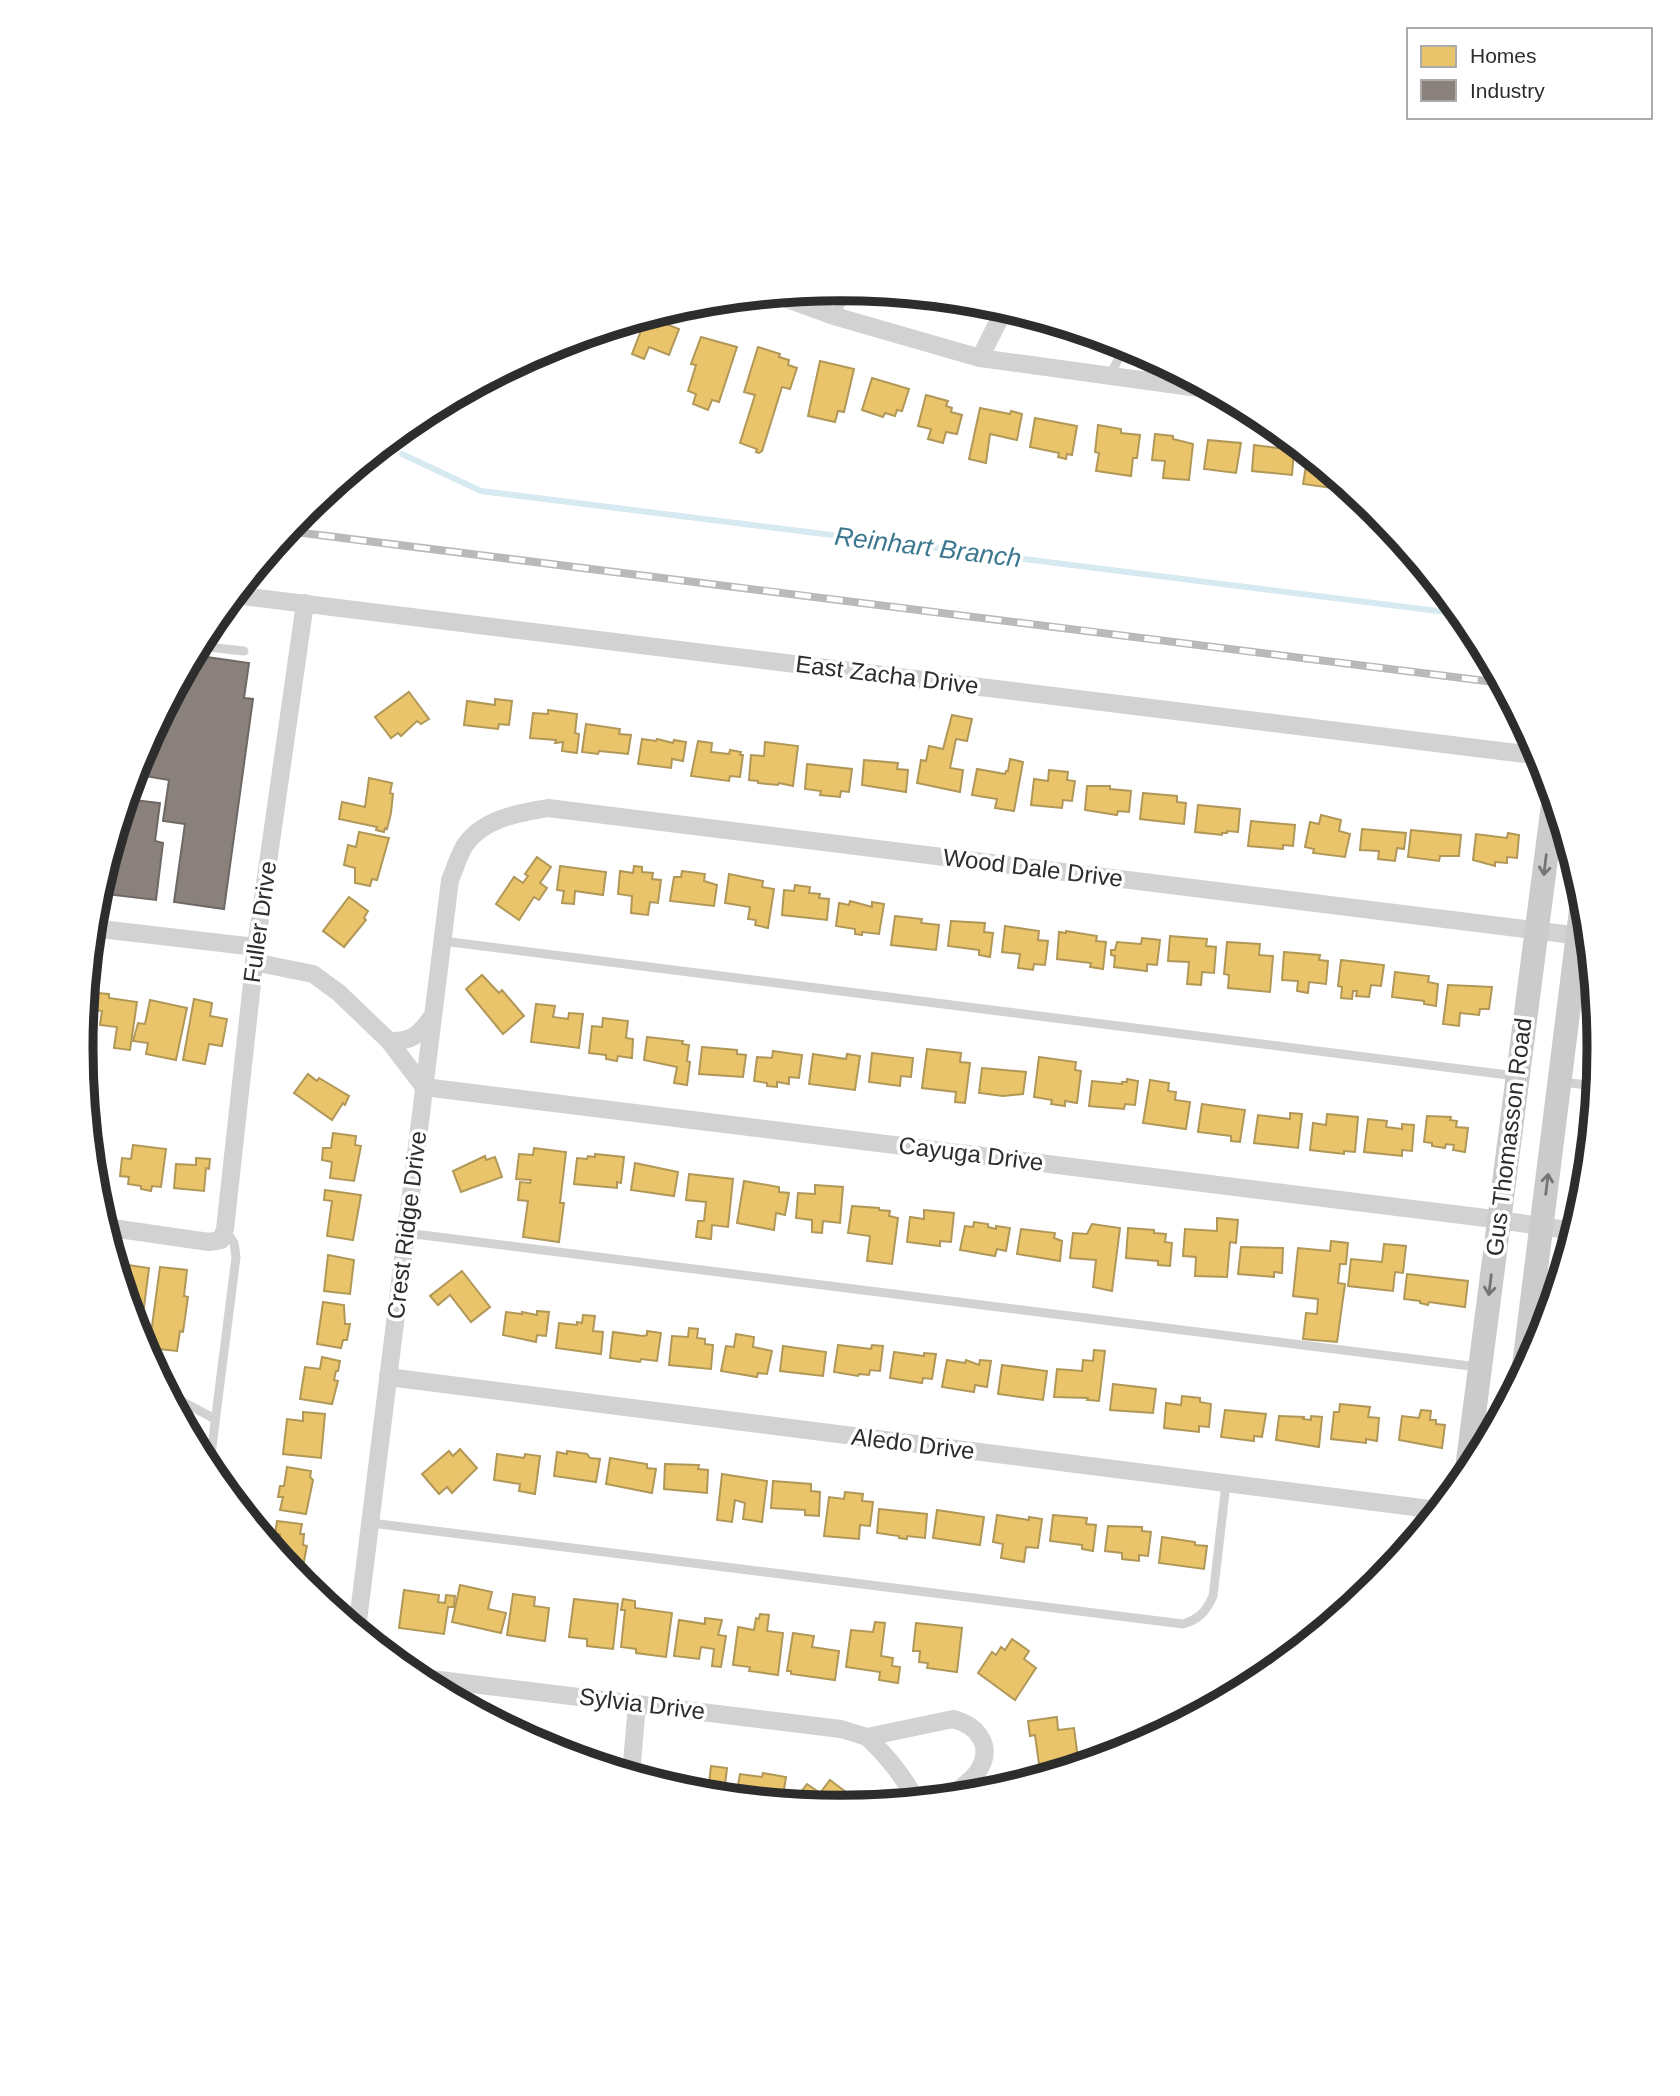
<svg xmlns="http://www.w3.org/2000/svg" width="1680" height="2096" font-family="Helvetica,sans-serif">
  <rect width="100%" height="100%" fill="#fff"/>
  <g fill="#e9c46a" stroke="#b19758" stroke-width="2">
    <polygon points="653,319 679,329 669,355 649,347 644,359 632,354 644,323 651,326"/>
    <polygon points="701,337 737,347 719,402 712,400 708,410 693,404 696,394 688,391 696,365 691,364"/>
    <polygon points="758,347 780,354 779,357 789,360 788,365 797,368 790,389 782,387 762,451 759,453 756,452 757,449 740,443 755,395 744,392"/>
    <polygon points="820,361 854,369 844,412 838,411 835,422 808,416"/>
    <polygon points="872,378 909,389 902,411 897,410 895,416 885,413 883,417 862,410"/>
    <polygon points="926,395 948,401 946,406 952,408 951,412 962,415 957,434 946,432 943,443 928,439 931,429 918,426"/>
    <polygon points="980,408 1010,414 1011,411 1022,414 1017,440 990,434 986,463 969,459"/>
    <polygon points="1035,418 1077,426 1072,455 1067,454 1066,459 1058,457 1059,453 1030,447"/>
    <polygon points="1098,425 1121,429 1121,433 1140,435 1137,458 1133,458 1131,476 1096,471 1099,453 1095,452"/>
    <polygon points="1155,434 1173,436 1173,439 1193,444 1189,480 1163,478 1165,461 1152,460"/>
    <polygon points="1208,440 1241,443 1236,473 1204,469"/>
    <polygon points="1254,445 1294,450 1292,475 1252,471"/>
    <polygon points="1308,454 1341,481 1339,489 1303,484"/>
    <polygon points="409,692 429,719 421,724 417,721 401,736 398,733 391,738 375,717"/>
    <polygon points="495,699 512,701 509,725 499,724 498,729 464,725 467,701 495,705"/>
    <polygon points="548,710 577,714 575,733 579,734 577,753 562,751 563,742 555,743 556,740 530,738 533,713 548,714"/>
    <polygon points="952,715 972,719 967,741 956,739 950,768 963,770 960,792 917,783 921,760 926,761 929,746 943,749"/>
    <polygon points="586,724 620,729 619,734 631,735 628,754 599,751 598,754 582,752"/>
    <polygon points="642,739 656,741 657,739 673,743 674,740 686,742 683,761 672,759 671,768 638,764"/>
    <polygon points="698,741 712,743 711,752 729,754 730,750 741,752 740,755 743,755 740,777 730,776 729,781 691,776"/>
    <polygon points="765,742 798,746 793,786 779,783 778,785 758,783 758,781 749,780 751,755 764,756"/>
    <polygon points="1010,759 1023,762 1014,811 995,808 997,799 972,795 977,769 1005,774 1006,771 1008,771"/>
    <polygon points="864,760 898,763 897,769 908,770 906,792 862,785"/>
    <polygon points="807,764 852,769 849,792 841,791 840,797 820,795 821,791 805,789"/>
    <polygon points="1049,770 1068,772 1067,780 1075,781 1072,801 1063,800 1062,808 1031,805 1034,779 1048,781"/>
    <polygon points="369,778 392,783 390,793 393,794 391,813 387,829 385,828 384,832 376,830 377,827 339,819 342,802 365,807"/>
    <polygon points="1087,786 1110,786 1110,789 1131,791 1129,812 1118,811 1117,815 1085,810"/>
    <polygon points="1143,793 1177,796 1177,802 1186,803 1184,824 1140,819"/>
    <polygon points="1198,805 1240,809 1238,832 1227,831 1227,833 1222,833 1222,835 1195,832"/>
    <polygon points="1321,815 1341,820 1339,831 1350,834 1345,857 1313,853 1314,849 1305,847 1310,822 1319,824"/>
    <polygon points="1251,821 1295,825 1293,846 1283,845 1283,849 1248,846"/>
    <polygon points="1362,829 1406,833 1404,849 1397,848 1395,861 1378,859 1379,851 1360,850"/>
    <polygon points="1411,830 1461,835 1459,856 1440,856 1439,861 1408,857"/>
    <polygon points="359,832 389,838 377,880 372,879 370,886 355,883 355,868 344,865 348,845 356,847"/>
    <polygon points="1508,833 1519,835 1517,858 1507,857 1507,863 1495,862 1495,866 1473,860 1476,834 1507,838"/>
    <polygon points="537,857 551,867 540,883 547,888 539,900 534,897 519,920 496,904 514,877 523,883 528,876 525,874"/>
    <polygon points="560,866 606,872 603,895 575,891 574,904 562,903 564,891 557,890"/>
    <polygon points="634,866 642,867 642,872 653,873 652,879 661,880 658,903 650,902 648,915 631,913 632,896 618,894 620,871 633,873"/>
    <polygon points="682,871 705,874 704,881 717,885 714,906 670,901 674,877 681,877"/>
    <polygon points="729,874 763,881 762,887 774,889 768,928 755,925 756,920 748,919 750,907 725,903"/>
    <polygon points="795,885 810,887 809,893 820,894 819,898 829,899 827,920 782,915 784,890 794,891"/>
    <polygon points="349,897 368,911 364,918 366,920 344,947 323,931"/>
    <polygon points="850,901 872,907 872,902 884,904 879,934 862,932 862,935 855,934 855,929 836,926 839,903 849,905"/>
    <polygon points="895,916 922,919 921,923 939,925 936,950 891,945"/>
    <polygon points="951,921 985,923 984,932 993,933 990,957 979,955 979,950 948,946"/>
    <polygon points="1005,926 1039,931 1038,940 1048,941 1045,965 1034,964 1033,970 1018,968 1020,954 1002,952"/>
    <polygon points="1066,931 1097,936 1096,941 1106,942 1103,969 1090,967 1091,963 1057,959 1059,932 1066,933"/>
    <polygon points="1170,936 1207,939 1206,946 1216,947 1214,973 1202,972 1201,985 1187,984 1189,962 1168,961"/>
    <polygon points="1142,938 1160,940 1157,965 1147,964 1147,971 1114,967 1115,956 1111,955 1111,950 1115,950 1117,942 1141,944"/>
    <polygon points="1227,942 1260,944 1259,955 1273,956 1270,992 1228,988 1229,975 1224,974"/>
    <polygon points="1284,952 1320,955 1319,960 1328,961 1326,984 1309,982 1308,993 1297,991 1298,981 1282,980"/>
    <polygon points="1341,960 1384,965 1381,986 1371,985 1369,997 1356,996 1357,991 1353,991 1352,999 1341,998 1342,987 1338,986"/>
    <polygon points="1395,972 1429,976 1428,982 1438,984 1436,1006 1424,1004 1424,1001 1392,997"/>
    <polygon points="482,975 499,993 502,990 524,1016 503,1034 466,989"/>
    <polygon points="1448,985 1492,987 1489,1009 1480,1009 1479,1015 1460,1013 1459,1026 1443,1024"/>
    <polygon points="97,993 109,994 109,998 137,1002 130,1050 114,1048 117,1027 100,1025 102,1011 94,1010"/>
    <polygon points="194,999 212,1003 210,1016 227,1019 222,1046 209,1044 205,1064 183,1060"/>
    <polygon points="150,1000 187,1008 176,1060 146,1054 148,1043 133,1041 138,1023 145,1024"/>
    <polygon points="536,1004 555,1006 553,1017 568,1019 569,1013 583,1014 579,1048 531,1042"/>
    <polygon points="85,1005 89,1006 84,1040 81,1040"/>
    <polygon points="603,1018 628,1021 626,1038 633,1039 632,1058 618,1056 617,1061 606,1059 606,1055 589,1053 592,1026 602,1027"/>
    <polygon points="647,1037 683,1041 682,1044 689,1045 687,1061 690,1062 687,1085 674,1083 677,1067 644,1060"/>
    <polygon points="702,1047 737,1050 737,1054 746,1055 743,1077 699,1074"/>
    <polygon points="927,1049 961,1053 960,1062 970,1063 965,1103 955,1102 956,1092 922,1088"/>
    <polygon points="773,1051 802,1055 799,1078 789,1077 789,1084 777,1082 777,1087 767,1086 767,1083 754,1081 757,1057 772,1058"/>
    <polygon points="872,1053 913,1058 911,1077 901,1076 900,1086 869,1082"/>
    <polygon points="813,1054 846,1059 847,1054 860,1056 855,1090 809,1084"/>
    <polygon points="1039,1057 1076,1062 1075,1070 1081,1071 1077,1103 1065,1101 1065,1106 1051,1104 1052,1100 1034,1097"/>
    <polygon points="982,1068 1026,1072 1023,1094 1003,1096 979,1093"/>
    <polygon points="308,1074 317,1081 319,1078 349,1096 345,1105 343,1103 332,1120 294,1093"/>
    <polygon points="1127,1079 1138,1081 1135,1105 1125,1104 1124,1109 1089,1106 1092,1081 1122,1084 1122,1082 1127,1082"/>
    <polygon points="1150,1080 1169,1083 1168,1091 1176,1092 1175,1100 1190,1102 1186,1129 1143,1123"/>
    <polygon points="1202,1104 1245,1110 1240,1142 1231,1141 1231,1136 1198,1132"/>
    <polygon points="1290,1113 1302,1114 1298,1148 1254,1143 1258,1115 1290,1119"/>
    <polygon points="1327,1114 1358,1117 1355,1152 1344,1151 1344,1154 1310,1150 1313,1123 1326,1125"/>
    <polygon points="1427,1116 1451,1117 1450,1120 1457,1121 1456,1127 1468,1128 1465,1152 1453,1150 1454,1145 1446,1144 1445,1148 1432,1146 1432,1143 1424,1142"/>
    <polygon points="1368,1119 1387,1121 1386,1127 1402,1129 1402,1124 1414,1125 1412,1151 1402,1150 1402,1156 1364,1152"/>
    <polygon points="333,1133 356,1136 355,1145 361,1146 354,1181 330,1178 332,1162 322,1160 323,1148 331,1148"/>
    <polygon points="133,1145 166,1149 161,1187 152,1186 151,1191 141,1189 141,1186 128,1184 129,1177 120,1176 122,1158 131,1159"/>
    <polygon points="534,1148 566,1152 560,1203 564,1203 559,1242 523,1237 528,1201 518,1200 520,1182 530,1183 531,1180 516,1179 519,1154 533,1155"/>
    <polygon points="595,1154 624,1157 621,1183 617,1182 617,1188 574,1184 577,1158 587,1159 588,1156 595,1157"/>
    <polygon points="485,1156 486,1160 495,1157 502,1177 461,1192 453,1171"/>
    <polygon points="196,1158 210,1159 209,1169 206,1168 204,1191 174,1188 176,1164 196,1165"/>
    <polygon points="635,1163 678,1172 674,1196 631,1190"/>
    <polygon points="689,1174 733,1179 728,1227 712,1225 711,1239 696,1237 698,1221 704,1221 706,1202 686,1200"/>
    <polygon points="744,1181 779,1187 779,1192 789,1193 785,1215 776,1213 774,1230 737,1223"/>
    <polygon points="815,1185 843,1187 840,1223 823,1221 822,1233 812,1232 812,1220 796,1218 798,1193 815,1194"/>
    <polygon points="325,1190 361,1195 353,1240 327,1236 332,1201 324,1200"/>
    <polygon points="852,1206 879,1208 879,1210 890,1211 889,1216 898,1218 892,1264 867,1261 870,1236 848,1233"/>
    <polygon points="924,1210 954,1213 951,1242 940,1241 940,1246 907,1242 910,1217 924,1219"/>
    <polygon points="1217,1218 1238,1220 1236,1243 1230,1242 1227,1277 1195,1276 1196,1257 1183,1256 1185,1229 1217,1231"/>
    <polygon points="974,1222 988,1224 988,1227 996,1229 996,1226 1010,1228 1006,1251 997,1249 995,1256 960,1250 965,1226 973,1227"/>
    <polygon points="1092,1224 1120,1228 1112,1291 1093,1287 1096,1260 1070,1258 1073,1233 1087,1234"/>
    <polygon points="1128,1228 1154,1230 1154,1233 1166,1234 1165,1242 1172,1243 1170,1266 1158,1265 1158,1261 1126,1258"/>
    <polygon points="1021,1229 1055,1233 1054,1238 1062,1241 1060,1261 1017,1254"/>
    <polygon points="1331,1241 1348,1243 1346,1264 1340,1264 1338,1283 1345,1284 1337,1342 1303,1339 1306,1313 1317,1314 1318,1299 1293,1296 1298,1248 1330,1251"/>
    <polygon points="1384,1244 1406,1246 1403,1273 1395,1272 1393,1291 1348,1286 1351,1259 1382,1262"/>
    <polygon points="1241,1247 1283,1248 1282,1273 1274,1272 1274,1277 1238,1274"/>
    <polygon points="328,1255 354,1260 350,1294 324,1291"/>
    <polygon points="121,1264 149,1268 144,1307 128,1304 120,1277"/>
    <polygon points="160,1267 187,1270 184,1296 188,1297 183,1332 180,1331 177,1351 149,1348"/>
    <polygon points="462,1271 490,1307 471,1322 450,1295 438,1305 430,1296"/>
    <polygon points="1407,1274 1468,1281 1465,1307 1429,1302 1428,1305 1420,1303 1420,1301 1404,1299"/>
    <polygon points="323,1302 344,1305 345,1324 350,1324 347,1340 343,1340 341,1348 317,1344"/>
    <polygon points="537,1311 549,1312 546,1336 537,1335 536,1342 503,1335 506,1312 522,1314 522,1312 537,1315"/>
    <polygon points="583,1315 595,1316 593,1331 603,1332 601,1354 556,1348 559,1323 577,1325 577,1322 582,1323"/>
    <polygon points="689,1328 698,1329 697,1338 705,1339 705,1344 713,1345 711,1369 669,1365 672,1336 688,1337"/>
    <polygon points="647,1331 661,1333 657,1361 641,1359 640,1362 610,1358 613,1332 643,1336 647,1335"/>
    <polygon points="736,1334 754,1337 753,1347 772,1351 767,1374 758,1373 757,1377 721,1371 726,1346 734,1347"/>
    <polygon points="838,1345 871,1349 872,1345 883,1346 880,1371 870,1370 869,1375 859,1374 858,1376 834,1372"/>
    <polygon points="783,1346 826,1352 823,1376 780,1371"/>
    <polygon points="1094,1350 1105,1351 1099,1401 1087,1400 1088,1398 1054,1397 1057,1369 1082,1371 1083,1360 1093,1361"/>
    <polygon points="894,1352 924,1356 924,1353 936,1354 932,1379 923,1378 922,1383 890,1378"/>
    <polygon points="322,1357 340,1361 338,1371 336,1371 334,1380 338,1381 332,1404 300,1399 305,1367 320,1369"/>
    <polygon points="947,1360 965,1363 966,1360 979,1365 980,1360 991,1361 987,1387 975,1385 974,1392 942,1387"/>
    <polygon points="1002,1365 1047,1371 1043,1400 998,1394"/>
    <polygon points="1113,1384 1156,1389 1153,1413 1110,1410"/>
    <polygon points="1182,1396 1200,1398 1200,1402 1211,1404 1209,1427 1199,1426 1199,1432 1164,1428 1166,1403 1181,1405"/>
    <polygon points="1340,1404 1370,1407 1368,1417 1379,1418 1377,1441 1366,1439 1366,1443 1331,1439 1334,1412 1339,1412"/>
    <polygon points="1225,1410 1266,1414 1262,1437 1254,1436 1254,1441 1221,1437"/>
    <polygon points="1421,1410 1431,1411 1430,1420 1436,1420 1436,1424 1445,1425 1442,1448 1399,1440 1402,1416 1419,1418"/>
    <polygon points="303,1412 325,1414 321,1458 283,1454 287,1419 303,1421"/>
    <polygon points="1279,1416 1304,1417 1303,1419 1311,1420 1311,1416 1322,1417 1319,1447 1276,1440"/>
    <polygon points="460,1449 477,1468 452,1493 447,1487 439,1494 422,1474 449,1451 453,1456"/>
    <polygon points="567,1451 587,1454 590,1458 600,1459 596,1482 554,1476 557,1452 567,1454"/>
    <polygon points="497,1454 524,1458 525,1454 540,1456 535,1494 519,1491 520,1484 494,1480"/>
    <polygon points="610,1458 647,1464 647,1468 656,1469 652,1493 606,1484"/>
    <polygon points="665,1464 699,1465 698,1469 708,1470 707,1493 664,1489"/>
    <polygon points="287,1467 311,1471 310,1477 313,1480 306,1514 280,1510 283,1497 278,1497 280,1486 284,1486"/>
    <polygon points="722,1474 767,1481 762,1522 743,1519 745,1503 735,1500 732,1522 717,1520"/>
    <polygon points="773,1481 811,1484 811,1491 820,1492 819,1516 805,1515 805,1510 771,1508"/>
    <polygon points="845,1492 863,1494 862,1501 873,1502 870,1526 860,1525 859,1539 824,1536 829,1497 844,1499"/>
    <polygon points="879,1509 927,1514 925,1538 907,1536 907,1539 899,1538 899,1536 877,1533"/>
    <polygon points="937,1510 984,1517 980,1545 933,1538"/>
    <polygon points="997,1515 1029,1520 1029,1517 1042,1519 1038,1548 1026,1547 1024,1562 1001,1558 1003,1544 993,1542"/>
    <polygon points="1053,1515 1087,1518 1086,1524 1096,1525 1093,1551 1082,1549 1082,1545 1050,1541"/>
    <polygon points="277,1521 302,1524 300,1534 304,1534 303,1545 307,1546 302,1571 290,1569 277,1554 280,1534 275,1534"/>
    <polygon points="1108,1526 1142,1527 1142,1531 1151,1532 1148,1556 1139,1555 1139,1561 1122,1559 1122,1553 1105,1551"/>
    <polygon points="1162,1537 1195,1542 1195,1545 1207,1546 1204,1569 1159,1563"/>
    <polygon points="460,1585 492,1592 488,1609 506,1613 501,1633 452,1622"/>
    <polygon points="404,1590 439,1595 438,1602 445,1603 446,1595 455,1596 454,1607 448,1607 444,1634 399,1628"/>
    <polygon points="513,1594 535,1597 534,1606 549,1608 545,1641 507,1635"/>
    <polygon points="574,1599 618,1604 613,1649 587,1646 587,1639 569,1637"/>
    <polygon points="623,1599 635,1601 635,1608 672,1613 666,1657 636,1653 636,1649 621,1647 625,1610 621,1610"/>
    <polygon points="760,1614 769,1615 767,1631 783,1633 778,1675 749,1671 750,1667 733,1665 738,1627 754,1630 756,1618 759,1619"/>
    <polygon points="705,1618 722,1620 718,1635 726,1636 721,1667 712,1666 714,1649 701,1647 699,1659 674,1656 679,1620 705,1624"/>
    <polygon points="875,1622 885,1623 881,1656 893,1658 892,1666 900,1667 898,1683 879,1680 880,1672 846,1667 851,1630 873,1632"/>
    <polygon points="916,1623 962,1628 957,1672 927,1668 928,1663 919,1662 920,1651 913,1651"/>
    <polygon points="793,1633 814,1636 812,1647 839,1651 835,1680 791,1674 791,1671 787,1671"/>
    <polygon points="1012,1639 1029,1651 1024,1659 1036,1668 1015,1700 978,1673 992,1652 996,1655 1001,1647 1005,1650"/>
    <polygon points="1057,1717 1058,1730 1074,1728 1078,1759 1039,1764 1035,1735 1030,1736 1028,1721"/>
    <polygon points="540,1745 585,1750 584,1760 549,1750"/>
    <polygon points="711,1766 727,1768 724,1793 715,1792 715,1795 682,1790 683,1781 709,1784"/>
    <polygon points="763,1773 786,1777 782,1802 736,1797 740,1774 762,1777"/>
    <polygon points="830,1780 862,1804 840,1807 793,1802 807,1784 820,1793"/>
  </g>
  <g fill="#8a817c" stroke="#6e6864" stroke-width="2">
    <polygon points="193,655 249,663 244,698 253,699 224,909 174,902 185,824 163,821 169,780 133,774 138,757"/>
    <polygon points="126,799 160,803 155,841 163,843 156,900 97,893"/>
  </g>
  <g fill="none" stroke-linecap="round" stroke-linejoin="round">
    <polyline stroke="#d7eaf1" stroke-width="6" points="402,454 481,491 1462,614"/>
    <g stroke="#d2d2d2" stroke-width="9">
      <polyline points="834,316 849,289"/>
      <polyline points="1110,376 1125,345"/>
      <polyline points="198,646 244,651"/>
      <polyline points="443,941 1516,1076"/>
      <polyline points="1562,1082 1596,1086"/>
      <polyline points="406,1233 1478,1367"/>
      <polyline points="168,1394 215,1419"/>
      <polyline points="209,1470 236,1257 234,1243 226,1231"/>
      <path d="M371,1523L1183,1624C1199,1619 1206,1612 1213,1596L1226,1484"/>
    </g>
    <g stroke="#d2d2d2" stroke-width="18">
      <polyline points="776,295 834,316 980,358 1213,390"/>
      <polyline points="980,358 1005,308"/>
      <polyline points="234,595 1541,756"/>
      <polyline points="92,928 256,947"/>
      <polyline points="254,962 313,974 339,993 389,1041 424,1087 1486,1218 1574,1231"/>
      <path d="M389,1041C411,1042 419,1035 431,1018"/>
      <polyline points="105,1227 209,1242 221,1240 225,1229 256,947 305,603"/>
      <polyline points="388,1377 1438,1510"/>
      <path d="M357,1629L450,880C455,869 459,854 465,845C484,818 519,813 548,808L1589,937"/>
      <path d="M415,1677L841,1729L867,1737L953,1719C980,1726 995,1749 976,1774C969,1782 959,1789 951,1797"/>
      <path d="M867,1737C887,1756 903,1775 916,1800"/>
      <polyline points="631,1775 637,1704"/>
    </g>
    <g stroke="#cbcbcb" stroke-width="24">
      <polyline points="1523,1373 1583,894"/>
      <polyline points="1466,1476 1554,797"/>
    </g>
    <g stroke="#b9b9b9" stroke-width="8">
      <polyline id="rail" points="287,531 1502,683"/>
    </g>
    <use href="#rail" stroke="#fff" stroke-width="5" stroke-dasharray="16" stroke-linecap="butt"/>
  </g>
  <defs><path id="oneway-shaft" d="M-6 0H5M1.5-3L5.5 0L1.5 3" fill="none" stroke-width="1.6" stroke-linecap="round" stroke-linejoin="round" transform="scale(1.75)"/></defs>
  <g stroke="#747474">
    <use href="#oneway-shaft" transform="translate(1545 865) rotate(97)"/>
    <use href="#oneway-shaft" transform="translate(1547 1184) rotate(-83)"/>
    <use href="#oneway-shaft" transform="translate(1490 1285) rotate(97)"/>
  </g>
  <g text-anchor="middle" stroke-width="7" stroke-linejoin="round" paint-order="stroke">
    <g font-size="24" fill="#2d2d2d" stroke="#fff">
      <text transform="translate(887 675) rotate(7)" y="8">East Zacha Drive</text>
      <text transform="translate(1033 868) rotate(7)" y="8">Wood Dale Drive</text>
      <text transform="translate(260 922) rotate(-82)" y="8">Fuller Drive</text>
      <text transform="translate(1509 1137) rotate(-83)" y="8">Gus Thomasson Road</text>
      <text transform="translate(971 1154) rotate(7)" y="8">Cayuga Drive</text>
      <text transform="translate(407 1225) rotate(-83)" y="8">Crest Ridge Drive</text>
      <text transform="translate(913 1444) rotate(7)" y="8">Aledo Drive</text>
      <text transform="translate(642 1704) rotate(7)" y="8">Sylvia Drive</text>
    </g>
    <g font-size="26" font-style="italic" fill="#3b7890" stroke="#fff">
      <text transform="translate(928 547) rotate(7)" y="9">Reinhart Branch</text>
    </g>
  </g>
  <path d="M0 0H1680V2096H0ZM93 1048a747 747 0 1 1 1494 0a747 747 0 1 1-1494 0Z" fill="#fff" fill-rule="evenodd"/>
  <path fill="none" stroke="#2d2d2d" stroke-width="9" d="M93 1048a747 747 0 1 1 1494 0a747 747 0 1 1-1494 0Z"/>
  <rect x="1407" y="28" width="245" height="91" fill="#ffffff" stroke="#ababab" stroke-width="2"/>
  <rect x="1421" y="46" width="35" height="21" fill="#e9c46a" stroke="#ababab" stroke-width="2"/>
  <text x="1470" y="63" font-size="21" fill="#2d2d2d">Homes</text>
  <rect x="1421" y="80" width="35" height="21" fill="#8a817c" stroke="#ababab" stroke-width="2"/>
  <text x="1470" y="98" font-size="21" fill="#2d2d2d">Industry</text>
</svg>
